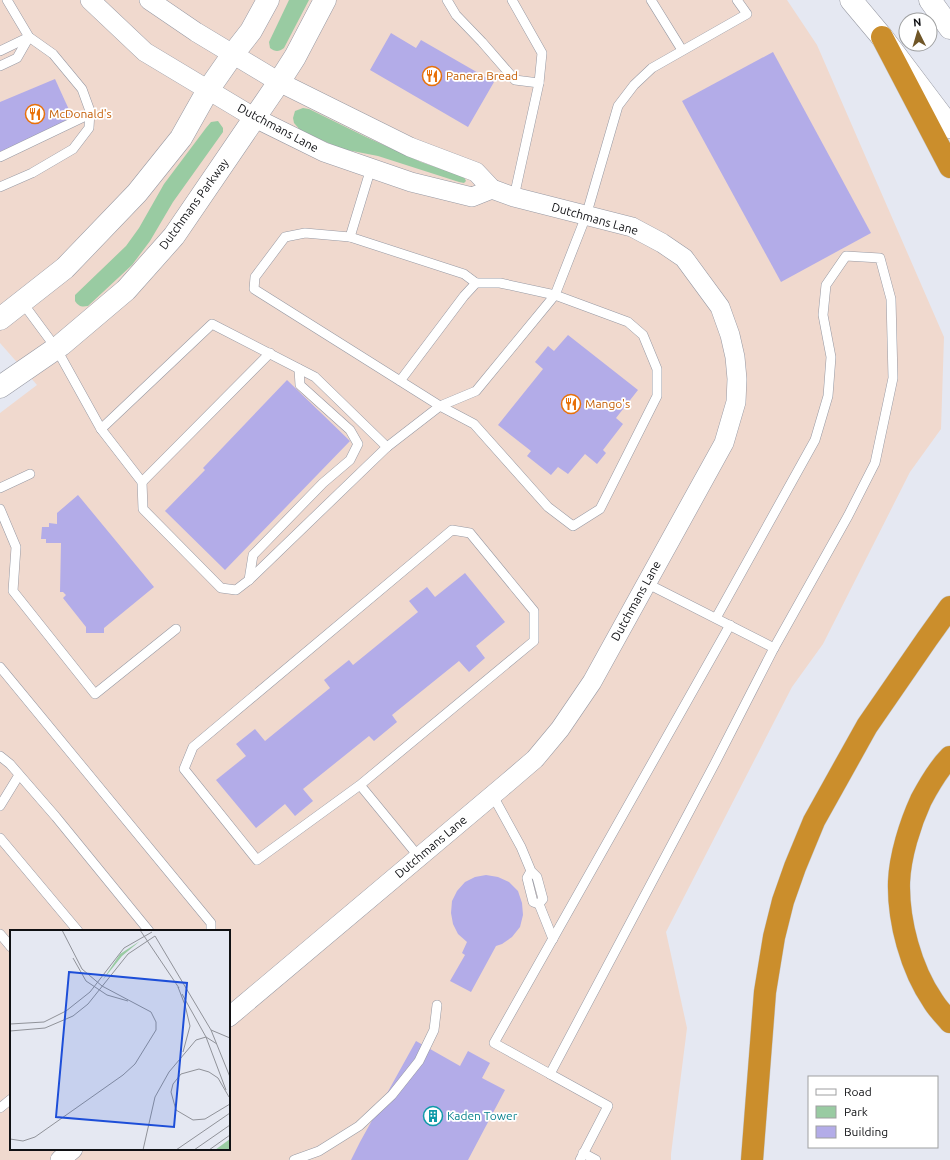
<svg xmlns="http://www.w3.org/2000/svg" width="950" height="1160" font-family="Ubuntu,sans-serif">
  <rect width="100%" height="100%" fill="#e5e8f2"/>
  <path fill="#f0d9ce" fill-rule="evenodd" d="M0,0H787L817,45L944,337L941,429L910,472L823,644L792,687L666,932L687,1028L671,1154V1160H0V413L37,385L0,343ZM11,931H229V1149H11Z"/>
  <g fill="#99cba2">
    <path d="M289,0H309L284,48C279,52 275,52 270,48L269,42Z"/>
    <polygon points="303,108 309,109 366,137 421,162 464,177 466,181 464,183 459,182 378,156 342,149 301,131 294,123 293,118 295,111"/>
    <path d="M218,121L223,128V132L173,202L150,241L132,265L88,306C82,307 79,307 75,301V295L126,246L139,228L164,184L206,128L211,122Z"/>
  </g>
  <g fill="#b3ace8">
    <polygon points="391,33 416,48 421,40 494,82 468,127 370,70"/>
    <polygon points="773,52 871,233 781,282 682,101"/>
    <polygon points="55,79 76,125 0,158 0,102"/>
    <polygon points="568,335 638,390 616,418 623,424 603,450 606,453 597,464 585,454 568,474 558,467 551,475 527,456 531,451 498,425 543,369 535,362 548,346 554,351"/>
    <polygon points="287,380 350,441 225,570 165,511 205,470 203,468"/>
    <polygon points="78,495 154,587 104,628 104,633 86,633 86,627 63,598 66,595 63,592 60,592 61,543 46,543 46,539 41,539 42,527 49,527 49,523 57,524 57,513"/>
    <polygon points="465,573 505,622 476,646 485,658 469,672 459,661 392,715 397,722 374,741 369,736 303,789 313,801 295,816 285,804 256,828 216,780 246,756 236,744 255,729 265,741 330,688 324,680 349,660 353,665 418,612 409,601 427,587 435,597"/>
    <polygon points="486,875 498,877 509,882 518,891 522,903 523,915 520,927 512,937 502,944 496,946 471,992 450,981 465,955 462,953 467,942 458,934 453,924 451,913 452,901 457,891 465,882 475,877"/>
    <polygon points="416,1041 460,1066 468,1051 490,1063 482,1078 505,1090 468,1160 351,1160 360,1142"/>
  </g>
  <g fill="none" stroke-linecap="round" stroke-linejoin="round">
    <g stroke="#9799a3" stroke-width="10">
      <g id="lane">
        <polyline points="447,0 456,15 482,42 515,80 539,83"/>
        <polyline points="512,0 542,53 539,83 514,197"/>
        <polyline points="651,0 682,50"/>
        <polyline points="0,51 29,37"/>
        <polyline points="0,66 17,58 29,37"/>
        <polyline points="0,157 90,114"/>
        <polyline points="371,168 350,237 305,233 285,237 255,277 254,289 440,406 474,424 548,507 573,526 600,509 657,396 657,369 643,335 628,322 555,295 500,283 476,283 464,296 400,381"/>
        <polyline points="0,187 32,173 73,149 89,128 90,111 82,89 53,54 29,37 7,0"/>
        <polyline points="350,237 464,274 476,283"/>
        <polyline points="22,302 56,348 101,429 142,482 143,509 221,588 236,590 249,580 387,447 440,406 476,391 555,295 586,216 618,106 634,85 652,68 747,14 737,0"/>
        <polyline points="101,429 212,324 315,377 387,447"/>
        <polyline points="142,482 270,353"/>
        <polyline points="0,488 30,474"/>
        <polyline points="0,509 16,547 13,591 95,694 176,629"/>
        <polyline points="249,580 253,555 323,483 350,460 358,444 350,430 300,385 299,369"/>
        <polyline points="646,583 774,648 848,516 875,463 893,378 891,299 880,258 846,256 826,285 823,315 831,357 828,396 815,440 716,618"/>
        <polyline points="730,625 494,1043 550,1074 714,765 774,648"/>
        <polyline points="0,667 211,923 211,931"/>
        <polyline points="0,756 10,764 56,817 149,931"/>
        <polyline points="360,785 257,860 184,769 193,747 452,530 470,533 534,611 534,641 360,785 419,857"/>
        <polyline points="493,796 521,847 531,871 537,877 543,899 539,904 533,902 527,878 531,871"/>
        <polyline points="0,806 19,775"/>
        <polyline points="0,838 78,931"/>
        <polyline points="539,904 553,939"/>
        <polyline points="0,934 11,947"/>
        <polyline points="550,1074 608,1106 580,1160"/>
        <polyline points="0,1108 11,1099"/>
        <polyline points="583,1153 596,1160"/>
        <polyline points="294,1160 319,1151 359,1126 392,1095 419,1061 434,1030 437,1005"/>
      </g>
    </g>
    <g stroke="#9799a3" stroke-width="20">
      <g id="street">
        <polyline points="90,0 145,52 255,118 324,152 411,182 472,197 492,189"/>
        <polyline points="149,0 196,32 279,82 410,147 476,172 492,189 514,197 632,227 662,243 684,258 720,307 730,335 735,357 737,379 736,402 724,443 592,682 560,729 535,759 507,783 229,1017"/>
        <polyline points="60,1160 73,1149"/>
      </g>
    </g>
    <g stroke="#9799a3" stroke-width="23">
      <g id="secondary">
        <polyline points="851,0 882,37 950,127"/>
        <polyline points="930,0 950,28"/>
        <polyline points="0,319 65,268 137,193 181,138 208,90 233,54 251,31 268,0"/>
        <polyline points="0,387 61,345 126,290 174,236 279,82 295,57 325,0"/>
      </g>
    </g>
    <g stroke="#c6c6c7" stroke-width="23">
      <g id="highway">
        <polyline points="882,37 950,167"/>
        <path d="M950,757C938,769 929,785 921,800C910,824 900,856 899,882C898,921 911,969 933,1001C937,1008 944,1015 950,1022"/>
        <polyline points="752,1160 765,992 774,937 783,901 795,867 814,821 867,726 927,639 950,607"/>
      </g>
    </g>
    <use href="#lane" stroke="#fff" stroke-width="9"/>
    <use href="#street" stroke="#fff" stroke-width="19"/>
    <use href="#secondary" stroke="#fff" stroke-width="22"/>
    <use href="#highway" stroke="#cb8e2c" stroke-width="22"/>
  </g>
  <defs>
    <g id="restaurant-ring" transform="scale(1)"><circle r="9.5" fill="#fff" stroke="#e8710a" stroke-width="1.5"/><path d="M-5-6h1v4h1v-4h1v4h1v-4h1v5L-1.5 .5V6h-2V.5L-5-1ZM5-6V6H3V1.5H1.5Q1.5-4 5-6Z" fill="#e8710a"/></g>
    <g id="building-ring" transform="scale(1)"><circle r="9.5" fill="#fff" stroke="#0f9aa8" stroke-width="1.5"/><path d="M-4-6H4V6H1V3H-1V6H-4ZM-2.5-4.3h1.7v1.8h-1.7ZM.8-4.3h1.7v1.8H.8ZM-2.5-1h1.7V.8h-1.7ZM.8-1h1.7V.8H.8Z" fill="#0f9aa8"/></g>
  </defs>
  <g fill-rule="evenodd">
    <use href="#restaurant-ring" x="432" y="76"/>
    <use href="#restaurant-ring" x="35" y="114"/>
    <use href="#restaurant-ring" x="571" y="404"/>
    <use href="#building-ring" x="433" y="1116"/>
  </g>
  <g text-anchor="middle" stroke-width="3.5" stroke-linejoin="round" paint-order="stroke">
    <g font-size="12" fill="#c56008" stroke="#fff" text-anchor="start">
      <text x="446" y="80">Panera Bread</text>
      <text x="49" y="118">McDonald's</text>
      <text x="585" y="408">Mango's</text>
    </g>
    <g font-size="12" fill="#101114" stroke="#fff">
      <text transform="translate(278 128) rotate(28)" y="4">Dutchmans Lane</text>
      <text transform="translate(194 204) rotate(-54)" y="4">Dutchmans Parkway</text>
      <text transform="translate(595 219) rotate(16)" y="4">Dutchmans Lane</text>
      <text transform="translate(636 601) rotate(-61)" y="4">Dutchmans Lane</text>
      <text transform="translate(431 847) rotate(-40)" y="4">Dutchmans Lane</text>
    </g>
    <g font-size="12" fill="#0d838f" stroke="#fff" text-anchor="start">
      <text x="447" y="1120">Kaden Tower</text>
    </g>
  </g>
  <g transform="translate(10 930)">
    <rect width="220" height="220" fill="#e5e8f2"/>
    <path d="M130,11L112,26L92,51L110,24ZM220,209V220H205Z" fill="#99cba2"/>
    <path fill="none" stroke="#909299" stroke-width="1" d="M130,0L169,58M145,6L201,100L220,147M63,28L76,51L97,65L118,71M168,57L175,75L180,96L173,122M172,64L196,107L216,160M0,94L34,92L56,81L80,62L114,18L142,2M201,100L220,108M0,101L35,98L63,86L78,74L118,24L145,6M219,167L208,148L199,142L189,139L171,144L163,154L161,162L166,180L183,190L195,189L220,174M0,209L13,211L25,207L113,145L125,134L146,100V92L141,82L92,56L72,39L52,0M133,220L145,167L159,142L186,110L196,107L207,114M166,220L220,183M184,220L220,195M199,220L220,205"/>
    <path fill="#1d4ed8" fill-opacity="0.15" stroke="#1d4ed8" stroke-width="2" d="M59,42L177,53L164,197L46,187Z"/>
    <rect width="220" height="220" fill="none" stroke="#101114" stroke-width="2"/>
  </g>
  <rect x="808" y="1076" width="130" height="72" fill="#ffffff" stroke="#9fa0a1"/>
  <rect x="816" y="1089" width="20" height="6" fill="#ffffff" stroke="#9fa0a1"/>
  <text x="844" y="1096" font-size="12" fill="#101114">Road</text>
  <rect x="816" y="1106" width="20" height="12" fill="#99cba2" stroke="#9fa0a1"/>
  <text x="844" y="1116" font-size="12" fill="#101114">Park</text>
  <rect x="816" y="1126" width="20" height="12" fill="#b3ace8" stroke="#9fa0a1"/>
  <text x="844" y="1136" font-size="12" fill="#101114">Building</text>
  <g transform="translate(918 32) rotate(355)"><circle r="19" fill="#ffffff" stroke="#9fa0a1"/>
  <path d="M0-3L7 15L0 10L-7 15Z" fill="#705627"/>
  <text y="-6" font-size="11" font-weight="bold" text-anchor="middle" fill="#101114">N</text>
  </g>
</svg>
